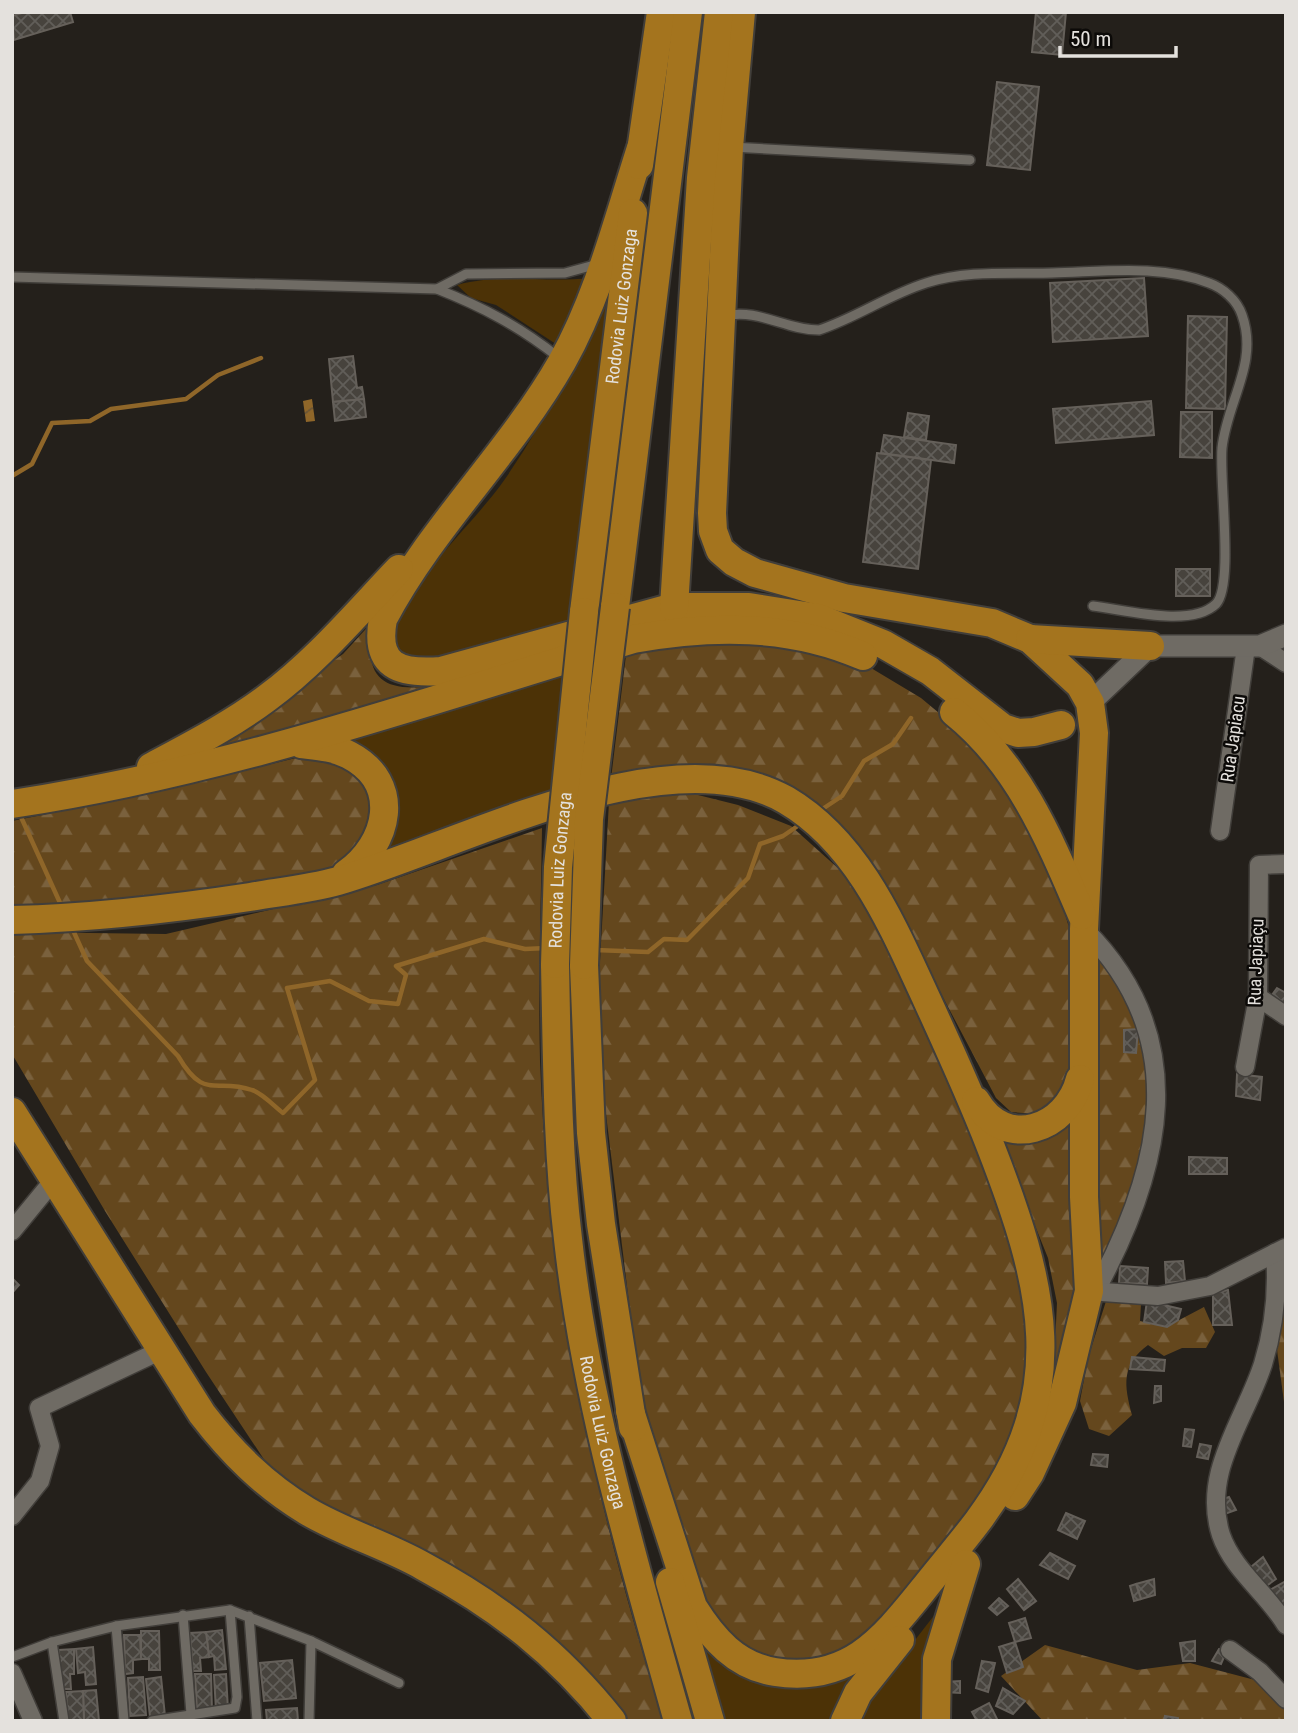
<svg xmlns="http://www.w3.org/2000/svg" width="1298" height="1733" font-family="'Roboto Condensed',sans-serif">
  <defs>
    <pattern id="forest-firs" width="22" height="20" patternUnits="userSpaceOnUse" patternTransform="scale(1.75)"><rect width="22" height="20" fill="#64471d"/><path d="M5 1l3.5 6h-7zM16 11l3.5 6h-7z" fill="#7a613d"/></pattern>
    <pattern id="water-waves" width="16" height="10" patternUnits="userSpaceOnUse" patternTransform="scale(1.75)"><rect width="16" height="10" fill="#8f6629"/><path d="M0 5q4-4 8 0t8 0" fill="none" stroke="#6a5536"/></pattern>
    <pattern id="building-cross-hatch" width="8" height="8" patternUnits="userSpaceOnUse" patternTransform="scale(1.75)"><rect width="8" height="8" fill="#47433d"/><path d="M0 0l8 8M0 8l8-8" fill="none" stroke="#615e59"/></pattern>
  </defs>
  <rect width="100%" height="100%" fill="#24201b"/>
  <g fill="#4c3206">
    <path d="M589,278L559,346L496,305L471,298L457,285C499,273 546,283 589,278Z"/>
    <path d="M616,279L582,622L413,665L391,644C407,578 467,533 505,479C549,415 582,348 616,279Z"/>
    <polygon points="562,670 562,742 549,802 372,864 336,742"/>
    <polygon points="946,1600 931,1721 859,1721 881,1684"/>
    <polygon points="690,1617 857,1673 839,1721 722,1721"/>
  </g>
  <g fill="url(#forest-firs)">
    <path d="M375,619C359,682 386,695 444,684L292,739L189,754L257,714L343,654Z"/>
    <polygon points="716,634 856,659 921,698 981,748 1014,798 1053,872 1074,945 1076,1052 1067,1085 1060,1097 1037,1114 1011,1112 996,1098 907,929 809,806 611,779 627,647"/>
    <polygon points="320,752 340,759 370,788 370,841 345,866 239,891 12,911 12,821 166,790"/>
    <polygon points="694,794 738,805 791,826 849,878 886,943 966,1119 1022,1252 1033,1337 1023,1409 984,1494 901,1603 834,1661 769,1663 744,1650 703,1600 640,1393 596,1032 609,802 650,795"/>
    <path d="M542,828C541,905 538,984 540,1061C548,1285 595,1508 664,1721H620L567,1652L361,1531L271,1470L206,1372L105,1211L12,1054V932L166,934L377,885Z"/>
    <polygon points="1094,943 1135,1009 1151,1067 1147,1164 1097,1278"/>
    <path d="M1074,1121L1077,1300L1052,1406L1057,1303L1048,1258L1001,1141C1035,1144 1048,1144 1074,1121Z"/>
    <polygon points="1269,1290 1286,1298 1286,1417"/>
    <path d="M1107,1298L1141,1304L1140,1321L1166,1327L1204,1307L1215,1332L1206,1348H1182L1164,1356L1148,1345C1121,1365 1124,1385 1132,1415L1109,1436L1089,1429L1080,1401L1088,1358Z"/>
    <polygon points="1045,1645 1137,1670 1190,1663 1255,1680 1286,1709 1286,1721 1043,1721 1001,1676"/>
  </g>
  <polygon fill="url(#water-waves)" points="312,399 315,421 306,422 303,401"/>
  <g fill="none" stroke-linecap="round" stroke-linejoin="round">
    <g stroke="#8f6629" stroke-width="4.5">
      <polyline points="12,476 32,464 52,423 90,421 111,409 186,399 218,375 261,358"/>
      <polyline points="818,812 842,796 864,761 893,744 911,718"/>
      <polyline points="21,817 61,905"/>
      <path d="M72,928L87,961L178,1056C205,1102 215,1077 252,1090C262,1093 274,1106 283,1113L315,1080L287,988L330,981L369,1001L398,1004L406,975L396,966L484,939L525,949L547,948"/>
      <polyline points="595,950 648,952 664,939 687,940 748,878 760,844 783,836 802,823"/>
    </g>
  </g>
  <g fill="url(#building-cross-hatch)" stroke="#65605a" stroke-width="2">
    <polygon points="25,12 70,12 73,22 14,40 12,16"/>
    <polygon points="1036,12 1066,12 1062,55 1032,52"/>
    <polygon points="997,82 1039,87 1030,170 987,165"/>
    <polygon points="1144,278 1148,336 1053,342 1050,283"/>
    <polygon points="1188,316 1227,317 1225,409 1186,408"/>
    <polygon points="353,356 357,388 362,387 364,399 333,402 329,359"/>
    <polygon points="364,399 366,417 335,421 333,402"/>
    <polygon points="1151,401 1154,435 1056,443 1053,409"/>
    <polygon points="1181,412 1212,412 1212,458 1180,457"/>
    <polygon points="908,413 929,416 926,440 904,437"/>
    <polygon points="884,435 956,445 954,463 881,453"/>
    <polygon points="877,453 931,460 918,569 863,562"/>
    <rect x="1176" y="569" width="34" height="27"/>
    <polygon points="1277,988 1286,993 1286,1007 1269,999"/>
    <polygon points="1138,1029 1136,1053 1124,1052 1124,1030"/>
    <polygon points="1237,1074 1262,1077 1260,1100 1236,1096"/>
    <polygon points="1189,1157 1227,1158 1227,1174 1189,1174"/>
    <polygon points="1183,1261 1185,1281 1166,1283 1165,1262"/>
    <polygon points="1120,1266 1148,1268 1147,1284 1119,1283"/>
    <polygon points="12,1278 19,1285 12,1293"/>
    <polygon points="1228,1290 1232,1325 1213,1325 1213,1293"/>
    <polygon points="1147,1301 1181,1309 1178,1320 1167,1327 1144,1322"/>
    <polygon points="1132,1357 1165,1360 1164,1371 1130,1369"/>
    <polygon points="1155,1386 1161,1386 1161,1401 1154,1403"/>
    <polygon points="1185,1429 1194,1430 1191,1447 1183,1446"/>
    <polygon points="1200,1444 1211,1446 1208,1459 1197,1457"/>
    <polygon points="1093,1454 1108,1455 1107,1467 1091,1465"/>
    <polygon points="1229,1497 1236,1510 1222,1515 1220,1500"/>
    <polygon points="1066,1513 1085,1521 1077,1539 1058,1530"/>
    <polygon points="1050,1553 1075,1566 1068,1579 1040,1565"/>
    <polygon points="1263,1557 1276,1579 1265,1587 1251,1567"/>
    <polygon points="1018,1579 1036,1601 1024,1610 1007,1589"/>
    <polygon points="1154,1579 1155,1595 1141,1599 1136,1584"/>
    <polygon points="1286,1581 1286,1617 1268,1591"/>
    <polygon points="1136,1584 1141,1599 1134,1601 1130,1586"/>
    <polygon points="999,1598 1008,1606 997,1615 989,1608"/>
    <polygon points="1025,1618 1031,1638 1015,1642 1009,1623"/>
    <polygon points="222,1630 226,1669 215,1670 214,1656 209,1657 206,1632"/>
    <polygon points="141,1631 159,1631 160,1670 149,1670 149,1659 141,1659"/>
    <polygon points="206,1632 209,1657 200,1658 201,1671 193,1671 190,1633"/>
    <polygon points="124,1635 140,1635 141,1659 133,1660 133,1673 125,1674"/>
    <polygon points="1195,1641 1195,1661 1183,1661 1180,1643"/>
    <polygon points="1015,1642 1023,1667 1007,1673 999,1647"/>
    <polygon points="93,1647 96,1684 86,1685 85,1672 78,1673 76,1649"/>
    <polygon points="74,1649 74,1674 70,1674 71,1689 60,1689 59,1650"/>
    <polygon points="1219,1649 1227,1650 1221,1664 1212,1661"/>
    <polygon points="292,1660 296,1698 264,1701 260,1663"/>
    <polygon points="982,1661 995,1663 988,1692 976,1688"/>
    <polygon points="195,1674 211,1674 212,1711 197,1712"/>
    <polygon points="226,1674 228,1710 216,1711 214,1675"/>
    <polygon points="143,1677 146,1715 130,1716 128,1678"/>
    <polygon points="161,1677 165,1716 150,1717 146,1679"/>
    <polygon points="960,1681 960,1693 944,1692 944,1682"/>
    <polygon points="1003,1688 1025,1701 1013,1714 996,1706"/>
    <polygon points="96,1690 99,1721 84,1721 83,1691"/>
    <polygon points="83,1691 84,1721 68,1721 66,1692"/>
    <polygon points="989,1703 998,1721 977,1721 972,1712"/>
    <polygon points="297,1708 298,1721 267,1721 266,1710"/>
    <polygon points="1165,1716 1178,1718 1178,1721 1164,1721"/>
  </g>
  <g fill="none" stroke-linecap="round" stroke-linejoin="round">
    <g stroke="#413e3a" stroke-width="12">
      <g id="service">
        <polyline points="731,147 970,160"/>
        <path d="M12,277L437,289C483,307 520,327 558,357"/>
        <polyline points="437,289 466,274 565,273 598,264"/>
        <path d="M724,316C759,308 785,330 819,330C856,318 888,295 926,283C966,270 1010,274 1052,273C1102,272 1161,264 1209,283C1223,288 1237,300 1242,315C1259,363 1227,401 1222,448C1219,479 1234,586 1216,604C1191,628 1126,610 1093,606"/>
        <polyline points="183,1615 191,1714"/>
        <polyline points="249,1616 257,1721"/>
        <polyline points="116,1626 124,1721"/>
        <polyline points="311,1641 399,1683"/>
        <polyline points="52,1642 64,1721"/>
        <polyline points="12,1657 52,1642 116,1626 230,1610 311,1641 309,1721"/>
        <polyline points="152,1721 235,1708 237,1697 230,1610"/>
      </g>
    </g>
    <g stroke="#413e3a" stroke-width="21">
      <g id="minor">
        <polyline points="1260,646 1286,663"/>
        <polyline points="1220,831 1246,647"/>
        <path d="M1084,929C1194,1038 1162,1169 1095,1292"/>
        <polyline points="1258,997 1286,1016"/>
        <polyline points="1245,1067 1258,997 1259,865 1286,864"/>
        <polyline points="12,1231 53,1181"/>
        <path d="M1275,1253C1278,1290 1274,1328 1263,1364C1245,1420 1201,1473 1221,1535C1233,1570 1267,1593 1286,1625"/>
        <polyline points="1089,1291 1158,1296 1210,1286 1285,1248"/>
        <polyline points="12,1516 40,1481 50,1446 39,1408 151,1355"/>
        <polyline points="1230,1650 1260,1672 1286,1699"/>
        <polyline points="12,1673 33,1721"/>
      </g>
    </g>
    <g stroke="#413e3a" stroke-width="24">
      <polyline id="tertiary" points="1090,703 1150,646 1260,646 1286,635"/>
    </g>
    <g stroke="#413e3a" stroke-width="32">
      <g id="trunk">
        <polyline points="741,12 729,147 712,513 713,531 720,550 734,562 755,573 844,598 992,623 1030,639 1080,685 1090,703 1094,733 1084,929 1084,1197 1089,1291 1062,1403 1030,1473 1015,1496"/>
        <path d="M641,148C618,219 599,296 562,362C510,453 432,526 383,619C374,667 400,674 441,671L674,607H749L818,618L883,644L930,671L1003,728L1018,733L1034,732L1061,725"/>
        <polyline points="639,165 661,12"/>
        <polyline points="615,607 688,12"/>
        <polyline points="674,607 701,178 719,12"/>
        <path id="s1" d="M584,612L633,213"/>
        <polyline points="1030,639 1150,646"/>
        <path d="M954,712C1019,764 1050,840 1082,915"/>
        <path d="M301,744C317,746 334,747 349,755C403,783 389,844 346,874"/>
        <path d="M151,767C190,746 231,725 267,698C316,662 357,613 399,569"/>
        <path d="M12,804C226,772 427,701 633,639C711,625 790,624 863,656"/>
        <path d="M12,920C92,918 171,909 250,897C279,892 309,889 338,881C457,847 667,732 786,800C859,843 893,927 927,1000C949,1048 971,1096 990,1145C1044,1284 1074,1392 978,1521C960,1545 940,1568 922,1591C881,1642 847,1683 775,1672C736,1666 713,1639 693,1607L630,1411"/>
        <path id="s2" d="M555,964C557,1055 557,1148 568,1239C586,1403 634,1563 678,1721"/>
        <polyline points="584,965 591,1133 601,1224 633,1427"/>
        <path d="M976,1101C1005,1151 1067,1130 1080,1079"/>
        <path d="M12,1112L202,1414C232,1453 264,1485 307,1511C344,1533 386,1545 423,1566C499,1607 558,1653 612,1721"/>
        <polyline points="670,1582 710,1721"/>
        <polyline points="845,1721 858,1693 900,1640"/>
        <polyline points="936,1721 937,1659 966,1564"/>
      </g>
    </g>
    <use href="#service" stroke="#6f6b64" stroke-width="9"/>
    <use href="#minor" stroke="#6f6b64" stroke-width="18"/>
    <use href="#tertiary" stroke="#6f6b64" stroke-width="21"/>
    <use href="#trunk" stroke="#a4741e" stroke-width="28"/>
    <g stroke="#413e3a" stroke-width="32" stroke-linecap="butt">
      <g id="trunk-bridge">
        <path id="s3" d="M555,964L558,867L584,612"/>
        <polyline points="584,965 589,819 615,607"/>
      </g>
    </g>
    <use href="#trunk-bridge" stroke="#a4741e" stroke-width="28"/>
  </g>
  <g text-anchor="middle" stroke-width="5" stroke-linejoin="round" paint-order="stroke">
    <g font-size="18" fill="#e4e1dd" stroke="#0c0a08">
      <text dy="6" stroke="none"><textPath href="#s1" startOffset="308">Rodovia Luiz Gonzaga</textPath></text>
      <text transform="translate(1233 739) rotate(-82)" y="6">Rua Japiacu</text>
      <text dy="6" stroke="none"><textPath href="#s3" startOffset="94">Rodovia Luiz Gonzaga</textPath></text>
      <text transform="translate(1256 962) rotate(-88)" y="6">Rua Japiaçu</text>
      <text dy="6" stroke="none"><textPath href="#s2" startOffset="472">Rodovia Luiz Gonzaga</textPath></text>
    </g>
  </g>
  <rect width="1298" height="1733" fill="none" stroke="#e4e1dd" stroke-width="28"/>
  <path d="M1060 46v10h116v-10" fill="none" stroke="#e4e1dd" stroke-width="3.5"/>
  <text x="1070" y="46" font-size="21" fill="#e4e1dd" stroke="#0c0a08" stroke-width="5" paint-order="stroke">50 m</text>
</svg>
